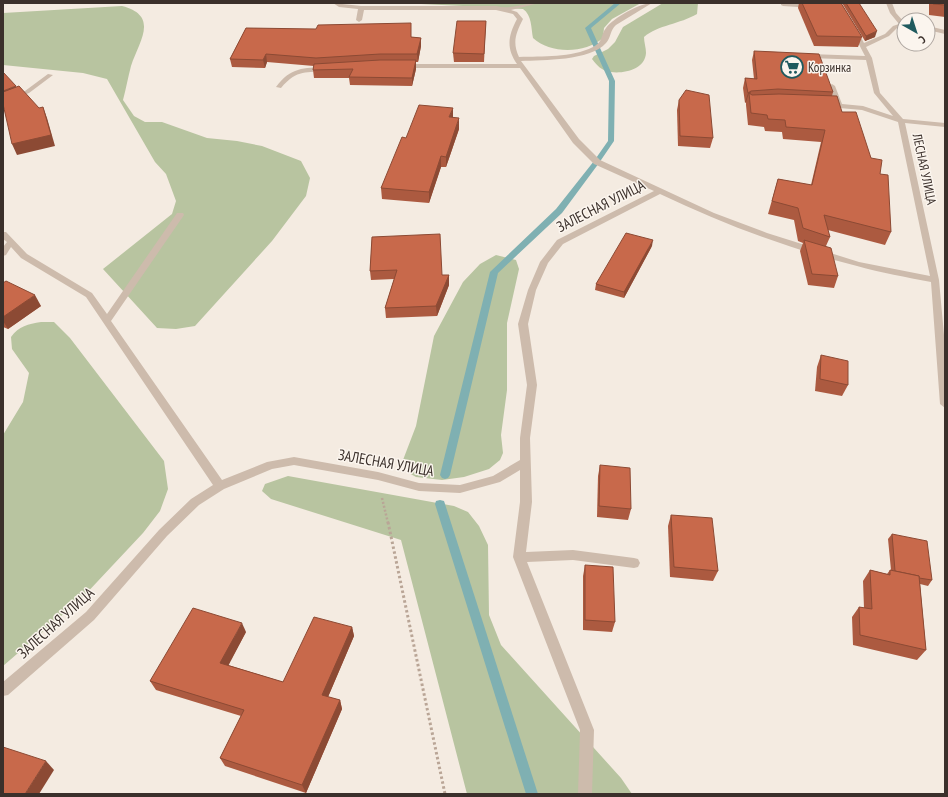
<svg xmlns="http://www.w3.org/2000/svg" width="948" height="797" font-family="'PT Sans Narrow',sans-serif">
  <rect width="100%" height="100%" fill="#f4ebe1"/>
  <g fill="#b8c4a0">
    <path d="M400,3H641L612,19L604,28L603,38C585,54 550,54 533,38C531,28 532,15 523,9Z"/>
    <path d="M663,3H698L697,14C680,24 658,25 644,37C644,42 646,48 646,53C645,71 619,75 606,71C600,69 595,63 592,59L594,56L608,49L615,42L623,27Z"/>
    <path d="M122,6C160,16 139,41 131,66C128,77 126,89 123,100L134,116L145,122H162L207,138L237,141L262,146L301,161L310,178L306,196L272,241L195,326L176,329L157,328L103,269L172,214L176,201L166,174L155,162L107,79L83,73L3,65V13Z"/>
    <polygon points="496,255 516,260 519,269 507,323 507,390 501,435 503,453 500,460 489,469 464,477 442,480 416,477 409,473 403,460 416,426 434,336 463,282 480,264"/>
    <path d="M41,322H54L70,338L164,461L168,489L160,511L143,533L82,598L3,666V435L23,402L29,373L12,349L11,337C19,326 28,324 41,322Z"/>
    <polygon points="288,476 454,506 468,512 479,526 488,545 489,615 501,645 621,778 632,794 467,794 401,540 271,499 262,491 265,484"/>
  </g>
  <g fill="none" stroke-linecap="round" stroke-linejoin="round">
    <g fill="#7fb0b2" fill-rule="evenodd">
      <polygon points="615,3 621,3 591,28 615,81 614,141 599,163 562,213 498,273 450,475 448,478 445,479 442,478 440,475 490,272 556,209 594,161 608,141 609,81 585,28"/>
      <polygon points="440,500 444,501 445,504 538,794 526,794 435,504 436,501"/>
    </g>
    <polyline stroke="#b9a596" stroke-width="2.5" stroke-dasharray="2 2" stroke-linecap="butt" points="382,498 388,523"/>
    <polyline stroke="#b9a596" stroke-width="3" stroke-dasharray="2.5 2.5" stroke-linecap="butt" points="388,522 445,794"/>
    <g fill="#cdbbac" fill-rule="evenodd">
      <path d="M333,3L361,6H496C510,10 524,3 539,3L511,10L517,12L523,19C516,33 512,42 519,57C543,56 571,58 593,47C604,41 600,36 606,28C613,18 640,3 652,3L616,25C610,30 611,38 606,43C590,61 543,60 521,61L579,139L600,160L714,213L767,233L859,262L930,276L898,122L862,110L828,107L825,105L828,103L835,104L829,86L832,84L835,86L842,104L863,106L893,116L874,93L866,60L810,58L807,56L810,54L865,56L851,29L856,28L864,43L885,34L893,26L899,24L890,13L886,3H892L896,13L904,22V26L897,28L889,36L866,47L872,58L880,93L903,119L945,123V127L905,123L939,280L945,346V408L940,404L931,282C906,277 881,273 857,266C789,249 723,224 660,194L563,244L548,263L536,290L528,324L537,385L530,438L532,502L526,552L573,550L634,558L638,559L640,563L638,567L634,568L573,560L527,562L594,730L592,794H578L580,730L513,557L520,502V470L500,482L460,493L419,491L378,480L294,465L272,469L224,489L199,505L167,536L94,620L8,695L3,696V682L86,612L159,530L191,499L213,485L86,297L21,258L11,247L6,255L3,256V247L7,242L3,239V232H6L27,254L92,293L107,314L177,213H183L184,215L111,321L222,480L267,462L294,457L378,472L419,483L460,485L493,476L520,460V438L527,385L518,324L528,290L540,262L557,240L654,191L594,164L573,143L520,68H402L399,66L402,64H517C506,48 508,36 517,19L513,14L496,10H364L362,20L359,22L356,20L358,9L339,7Z"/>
      <polygon points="781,3 812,4 815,6 812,8 783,6 781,5"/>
      <polygon points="928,26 945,30 945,34 928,30"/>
      <path d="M326,67L329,69L328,70C306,74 298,68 281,88L276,87C291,67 303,68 326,67Z"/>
      <polygon points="48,74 53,75 29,93 3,103 3,99 25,91"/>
    </g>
  </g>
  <g fill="#ac5a40">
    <polygon points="799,3 841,3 862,37 858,47 814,46 798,8"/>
    <polygon points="842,3 859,3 875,37 865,41"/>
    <polygon points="929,3 945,3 945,17 929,15"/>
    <polygon points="486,21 484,62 454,62 453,53"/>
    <polygon points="246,28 412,37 421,38 421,46 418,62 416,62 416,69 412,86 350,85 349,78 314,78 313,70 314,66 267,62 265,68 232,67 230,59"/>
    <polygon points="754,51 833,92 832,96 842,112 871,158 880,174 891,232 885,245 828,230 830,237 826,246 838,276 834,288 808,285 800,251 803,243 798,241 794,220 768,214 778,179 811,185 821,142 783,139 782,132 765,131 764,127 748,125 746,105 746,102 745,103 743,88 745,78 754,79 752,60"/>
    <polygon points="679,100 713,138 710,148 678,146 677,110"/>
    <polygon points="453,118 459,129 446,167 441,167 429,203 382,199 381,188 406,138"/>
    <polygon points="372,237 442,275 449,275 449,285 437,316 386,318 385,308 394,279 371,280 370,271"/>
    <polygon points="652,246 624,298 595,290 596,284"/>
    <polygon points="3,283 41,306 8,329 3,327"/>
    <polygon points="821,355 848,385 842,396 815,391 817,367"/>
    <polygon points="600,465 631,509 628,520 597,517 598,476"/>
    <polygon points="671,515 718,571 713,581 670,577 668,526"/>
    <polygon points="892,534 932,580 928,586 920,584 926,650 917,660 853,645 852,617 859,607 864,608 863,581 870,570 887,574 890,570 891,570 888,539"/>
    <polygon points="585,565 615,622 612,632 583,630 583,576"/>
    <polygon points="352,627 354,636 328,697 340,700 342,709 306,793 225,766 220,758 241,716 156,690 150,681 246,632 228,665 283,682"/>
  </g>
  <g fill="#8c4a34">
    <polygon points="877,31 875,37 865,41 866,36"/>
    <polygon points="421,38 421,46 418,62 417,54"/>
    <polygon points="266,54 267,62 265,68 263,60"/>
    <polygon points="416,60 416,69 412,86 412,78"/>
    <polygon points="16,86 18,92 3,95 3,91"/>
    <polygon points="751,91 749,99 749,93 746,102 745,103 748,93"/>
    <polygon points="43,107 47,118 55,146 17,155 12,144"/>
    <polygon points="453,108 453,118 449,117"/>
    <polygon points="459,118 459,129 446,167 446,157"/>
    <polygon points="441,156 441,167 429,203 429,192"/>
    <polygon points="653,240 652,246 624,298 624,292"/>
    <polygon points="449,275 449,285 437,316 436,306"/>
    <polygon points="35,295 41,306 8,329 3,321 3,317"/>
    <polygon points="242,623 246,632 225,672 220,663"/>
    <polygon points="352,627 354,636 325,704 322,695"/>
    <polygon points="340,700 342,709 306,793 302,785"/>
    <polygon points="46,761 54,770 39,794 25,794"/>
  </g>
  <g fill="#c8694b" stroke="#8c4a34">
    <polygon points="802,3 841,3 862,37 817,36"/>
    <polygon points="846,3 859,3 877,31 866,36"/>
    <polygon points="933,3 945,3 945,5 933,4"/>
    <polygon points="457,21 486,21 484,54 453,53"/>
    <polygon points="411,23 411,37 421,38 417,54 380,54 316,58 266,54 263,60 230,59 246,28 316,29 318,25"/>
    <polygon points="754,51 819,54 833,92 778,89 751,91 748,93 745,78 757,79"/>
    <polygon points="380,60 416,60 412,78 349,77 353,69 313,70 314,64"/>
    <polygon points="3,72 16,86 3,91"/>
    <polygon points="19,86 39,108 43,107 51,135 12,144 3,104 3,92"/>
    <polygon points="686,90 709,95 713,138 680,136 679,100"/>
    <polygon points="749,93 752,95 779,94 837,96 842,112 856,112 871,158 882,160 880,174 888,175 891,232 824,215 830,237 803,228 798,208 772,201 778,179 812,185 825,130 786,127 785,120 768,119 767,115 751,113"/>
    <polygon points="419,105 453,108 449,117 459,118 446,157 441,156 429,192 381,188 402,137 406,138"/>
    <polygon points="626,233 653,240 624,292 596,284"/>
    <polygon points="440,234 442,275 449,275 436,306 385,308 397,270 370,271 372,237"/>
    <polygon points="804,240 831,248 838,276 812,274"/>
    <polygon points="6,281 35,295 3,317 3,283"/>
    <polygon points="821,355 848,361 848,385 820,379"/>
    <polygon points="600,465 630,468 631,509 599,506"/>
    <polygon points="671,515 712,518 718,571 674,567"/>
    <polygon points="892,534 927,541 932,580 919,578 919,576 895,571"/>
    <polygon points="585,565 613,567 615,622 585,620"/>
    <polygon points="870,570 890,575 890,570 919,576 926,650 860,635 859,607 872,609"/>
    <polygon points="193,608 242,623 220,663 283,682 314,617 352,627 322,695 340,700 302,785 220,758 244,710 150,681"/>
    <polygon points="3,747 46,761 25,794 3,794"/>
  </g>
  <defs>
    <g id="supermarket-ring" transform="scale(1.15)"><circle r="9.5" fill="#fbf5ee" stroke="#1f5a5e" stroke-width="1.5"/><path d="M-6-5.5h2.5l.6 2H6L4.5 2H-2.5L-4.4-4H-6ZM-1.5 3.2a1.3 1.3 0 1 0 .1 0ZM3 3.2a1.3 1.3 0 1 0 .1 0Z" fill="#1f5a5e"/></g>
  </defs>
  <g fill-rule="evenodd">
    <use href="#supermarket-ring" x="792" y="67"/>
  </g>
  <g text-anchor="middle" stroke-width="3" stroke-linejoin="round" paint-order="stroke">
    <g font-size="13" fill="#3b302b" stroke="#fbf5ee" text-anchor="start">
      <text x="808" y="72">Корзинка</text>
    </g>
    <g font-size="13" fill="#3b302b" stroke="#fbf5ee">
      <text transform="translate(925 169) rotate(78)" y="5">ЛЕСНАЯ УЛИЦА</text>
    </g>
    <g font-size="15" fill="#3b302b" stroke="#fbf5ee">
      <text transform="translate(601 206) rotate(-27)" y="5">ЗАЛЕСНАЯ УЛИЦА</text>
      <text transform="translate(386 463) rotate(10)" y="5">ЗАЛЕСНАЯ УЛИЦА</text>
      <text transform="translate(56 623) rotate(-42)" y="5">ЗАЛЕСНАЯ УЛИЦА</text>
    </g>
  </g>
  <rect width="948" height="797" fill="none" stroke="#3b302b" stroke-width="8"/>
  <g transform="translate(916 32) rotate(141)"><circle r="19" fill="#fbf5ee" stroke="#aea6a0"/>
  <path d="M0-3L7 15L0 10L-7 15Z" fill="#1f5a5e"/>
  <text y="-6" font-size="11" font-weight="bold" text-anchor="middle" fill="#3b302b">С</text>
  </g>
</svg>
